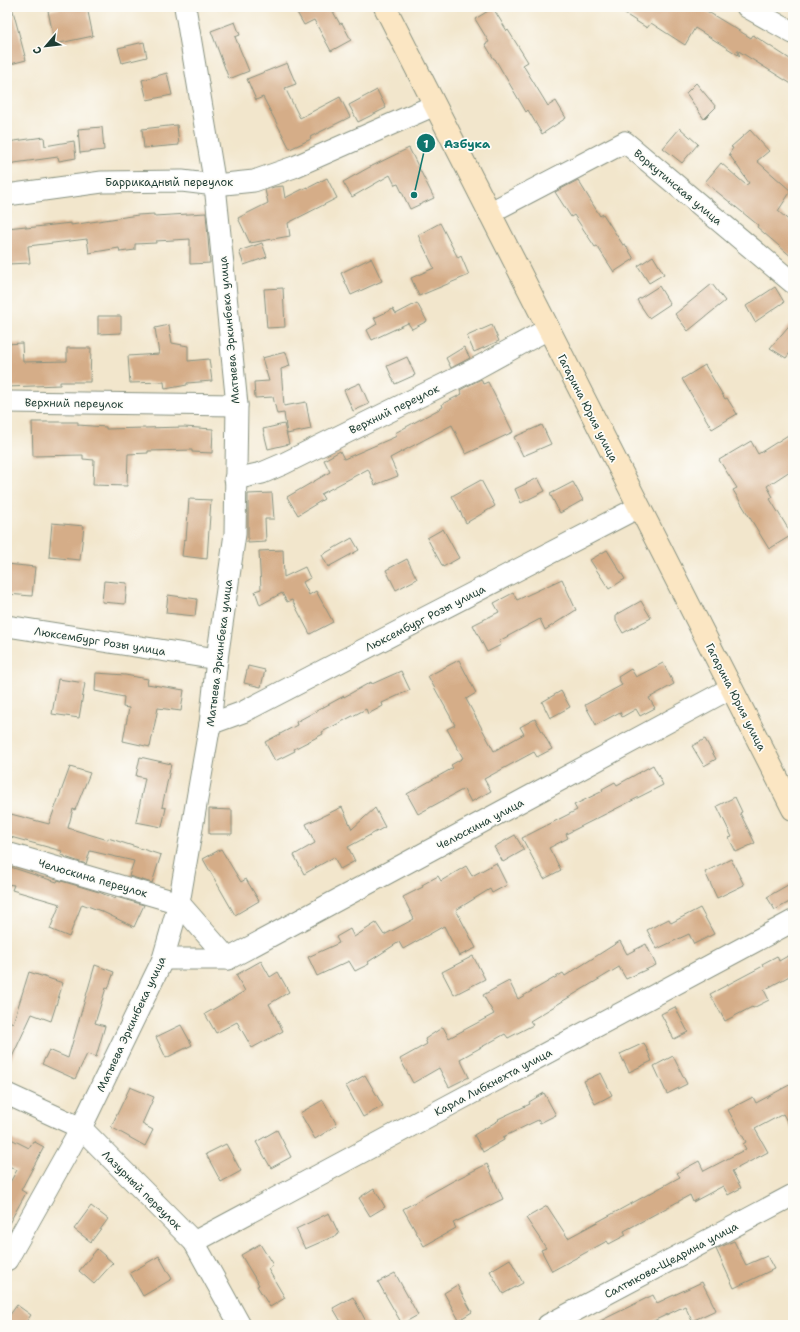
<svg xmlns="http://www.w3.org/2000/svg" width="800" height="1332" font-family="'Shantell Sans',sans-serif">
  <rect width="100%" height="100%" fill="#fdfcf7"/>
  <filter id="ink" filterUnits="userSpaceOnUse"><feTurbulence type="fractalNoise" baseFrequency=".025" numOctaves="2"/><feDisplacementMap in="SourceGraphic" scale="8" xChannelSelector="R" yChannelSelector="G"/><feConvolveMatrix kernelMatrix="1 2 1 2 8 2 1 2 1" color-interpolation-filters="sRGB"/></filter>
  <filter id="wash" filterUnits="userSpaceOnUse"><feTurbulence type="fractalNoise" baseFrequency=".012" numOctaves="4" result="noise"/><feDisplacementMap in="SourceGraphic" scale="16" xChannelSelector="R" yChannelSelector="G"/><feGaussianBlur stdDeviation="0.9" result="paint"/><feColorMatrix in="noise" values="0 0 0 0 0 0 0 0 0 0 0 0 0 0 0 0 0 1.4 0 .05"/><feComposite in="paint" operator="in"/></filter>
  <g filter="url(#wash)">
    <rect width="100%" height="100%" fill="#f2e6cc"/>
    <g id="blocks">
      <g fill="#d5ad88">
        <polygon points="7,7 12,7 26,60 7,65"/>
        <polygon points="65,7 87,7 93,36 55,44 48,11"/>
        <polygon points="294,7 337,7 332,10 340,24 342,23 351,40 331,51 314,20 304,25"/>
        <polygon points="614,7 700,7 751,38 753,35 793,61 793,85 737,50 740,56 695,28 685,45 651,23 647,28"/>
        <polygon points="493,8 507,31 508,30 528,62 523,65 548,106 556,101 566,118 542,134 528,110 526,112 495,59 494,59 485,44 489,42 475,19"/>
        <polygon points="235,22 240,35 235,37 249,71 229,79 211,31"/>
        <polygon points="144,42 147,57 122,63 118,48"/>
        <polygon points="287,63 296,84 285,88 300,118 340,97 350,117 310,137 311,139 290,149 263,97 256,100 247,79"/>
        <polygon points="167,73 172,95 147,100 142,80"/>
        <polygon points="696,83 716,107 704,119 686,93"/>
        <polygon points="377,90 386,108 358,122 349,105"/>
        <polygon points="177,125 179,145 144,148 142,129"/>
        <polygon points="102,127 104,150 80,153 78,129"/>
        <polygon points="680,128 698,144 682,163 663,148"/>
        <polygon points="750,130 769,151 757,161 791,191 778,211 793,224 793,258 757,227 758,225 705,182 721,163 746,185 749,183 729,154 733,148 731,147"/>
        <polygon points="44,137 45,146 74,141 76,158 59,161 58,157 7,164 7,142"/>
        <polygon points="409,148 434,198 410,209 398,184 395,185 390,175 352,197 343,182 368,168"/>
        <polygon points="327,178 337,198 288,223 290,236 250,243 238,218 268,203 265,190 274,187 283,186 285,198 307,187 308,188"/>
        <polygon points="578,180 600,216 603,214 623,245 625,244 634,259 614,272 597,246 595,247 574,215 571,217 555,192"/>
        <polygon points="206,213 210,263 190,264 190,239 156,241 156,243 135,244 135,250 120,252 119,248 89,253 87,239 28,246 30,263 8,264 7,228 26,226 26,228 71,223 71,225 138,215 154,214 154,216"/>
        <polygon points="440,223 458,258 461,256 469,275 419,296 411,278 434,268 418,235"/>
        <polygon points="262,243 267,257 244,265 239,251"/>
        <polygon points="653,256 664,274 649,283 638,266"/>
        <polygon points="371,258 382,281 351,295 341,273"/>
        <polygon points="712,284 725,301 688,331 675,314"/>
        <polygon points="659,286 670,304 649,318 637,300"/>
        <polygon points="775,287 784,302 755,322 746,306"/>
        <polygon points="283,288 285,327 267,328 264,289"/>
        <polygon points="417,303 427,321 412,329 408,323 372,340 367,330 377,324 374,318 393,309 396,314"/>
        <polygon points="98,316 121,316 121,333 98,334"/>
        <polygon points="793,321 793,349 786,358 770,348"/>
        <polygon points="169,325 172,343 188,346 188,361 209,359 212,381 187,383 187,385 165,389 164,382 130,383 128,356 159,354 155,328"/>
        <polygon points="492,325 499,341 474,352 467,336"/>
        <polygon points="22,343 23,362 67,361 67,348 91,348 90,382 60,382 60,385 7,387 7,344"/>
        <polygon points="464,347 470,358 451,368 446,358"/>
        <polygon points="286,352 290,366 281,369 284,406 306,402 311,429 287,434 284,413 277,414 273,397 255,398 254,382 269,381 262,358"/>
        <polygon points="407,357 415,375 395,384 387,366"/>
        <polygon points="705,365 725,399 727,398 737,414 712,429 682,379"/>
        <polygon points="481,379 483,384 488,382 513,432 466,454 452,425 390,458 398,476 375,485 368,469 321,494 324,499 298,515 287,497 330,472 324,460 340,451 344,459 397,436 395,433 443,407 442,404 462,394 460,390"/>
        <polygon points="360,383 369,404 353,411 344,390"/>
        <polygon points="32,422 78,422 78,425 106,427 106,429 184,427 213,429 212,453 192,452 192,450 148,451 148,453 128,454 127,486 93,485 94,460 83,459 83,455 33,456"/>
        <polygon points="284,424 289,444 268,449 263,429"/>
        <polygon points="542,425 551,444 523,456 514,437"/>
        <polygon points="793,432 793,469 767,486 773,497 770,499 792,535 769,549 733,490 737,488 719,460 751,441 758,454"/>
        <polygon points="538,478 545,491 521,503 515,489"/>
        <polygon points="481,480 495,506 466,523 452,496"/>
        <polygon points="573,482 583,500 560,513 550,494"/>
        <polygon points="272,493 274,519 265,519 266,542 248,543 248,494"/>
        <polygon points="189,499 211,500 207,559 182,556 184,539 186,540"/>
        <polygon points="52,523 84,526 80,560 49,557"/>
        <polygon points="443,529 459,558 443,567 427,538"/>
        <polygon points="352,538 359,550 328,567 322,555"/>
        <polygon points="283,550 284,577 305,567 310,578 303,582 309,595 316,591 333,622 310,634 292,600 287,602 282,593 260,605 255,591 261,589 259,551"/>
        <polygon points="607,550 625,579 609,589 590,560"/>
        <polygon points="407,559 417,579 396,590 386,570"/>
        <polygon points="7,564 35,567 32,596 7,594"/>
        <polygon points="562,579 576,610 545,630 540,619 499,641 501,645 487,652 473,625 499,612 494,603 513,593 517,600"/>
        <polygon points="104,581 127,583 125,604 102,602"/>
        <polygon points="168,595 197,599 195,616 166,613"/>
        <polygon points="641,601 651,618 623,633 616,621 616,615"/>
        <polygon points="459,660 476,693 466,699 494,751 524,734 520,727 535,719 552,749 537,757 534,752 484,779 491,791 471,802 464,789 418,814 407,794 453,768 451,765 463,758 447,729 455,725 428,676"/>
        <polygon points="663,663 674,684 649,698 655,708 640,716 636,709 622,717 620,712 596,725 585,705 622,685 618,677 631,669 636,677"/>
        <polygon points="248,666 265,670 261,687 244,683"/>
        <polygon points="401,671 410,690 382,703 383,706 368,714 366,709 322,732 323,734 294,749 295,751 275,761 265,742 297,725 296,722 344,696 344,697 371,682 372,684"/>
        <polygon points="96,673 125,675 148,679 147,684 184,690 181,711 158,708 150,747 123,741 129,708 123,707 124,697 95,691"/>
        <polygon points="58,679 85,683 79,718 52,714"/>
        <polygon points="561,691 570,707 550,718 542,702"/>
        <polygon points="705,739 716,759 704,766 692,746"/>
        <polygon points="140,757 171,764 162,807 166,808 162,827 136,822 145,778 136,776"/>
        <polygon points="653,765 663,785 566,834 568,838 549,848 561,870 544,879 522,838 577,810 574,805 603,791 602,789 615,782 617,785"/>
        <polygon points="70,767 90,773 75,810 73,809 68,828 108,840 108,838 161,855 152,883 129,876 134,861 90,851 86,864 65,857 65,856 61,855 62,851 7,836 7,813 49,824"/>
        <polygon points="735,797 742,812 740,813 755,843 736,852 729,838 732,837 717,806"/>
        <polygon points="342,807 352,829 375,808 385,827 348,847 355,861 340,869 334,857 304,874 294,855 315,843 306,824"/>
        <polygon points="209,809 232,810 232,834 209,834"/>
        <polygon points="515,835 524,850 503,862 494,847"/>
        <polygon points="221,849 241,882 246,879 259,901 235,915 203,859"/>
        <polygon points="731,859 744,885 717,898 705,872"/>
        <polygon points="496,863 507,885 492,893 490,889 456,910 476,948 459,956 444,926 403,949 399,942 368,962 369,964 355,971 349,961 317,976 308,957 339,943 336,937 350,929 354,937 376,923 384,935 414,919 403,897 423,887 422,885 438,876 441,881 466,866 472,876"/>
        <polygon points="7,866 57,882 58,880 99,892 115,899 116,897 144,905 134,927 101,911 82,904 69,937 50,929 60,904 12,890 14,885 7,884"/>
        <polygon points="793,882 793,900 775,910 767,897"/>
        <polygon points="700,908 714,934 694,944 689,934 657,949 647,930 669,919 671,923"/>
        <polygon points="620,941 627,954 646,944 656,965 626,979 619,967 530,1021 533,1025 508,1038 505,1034 460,1059 469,1077 449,1087 439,1068 413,1083 400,1059 427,1044 425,1039 443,1027 449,1038 494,1014 483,995 509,981 518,999 563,973 565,976"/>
        <polygon points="793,953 793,974 764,990 769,1000 753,1008 752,1007 725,1021 710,994 763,966 762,964 777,956 779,961"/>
        <polygon points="473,956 485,979 454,995 442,972"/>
        <polygon points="261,961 270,977 278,972 289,992 269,1004 283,1031 252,1048 237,1022 216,1033 205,1014 245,991 236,975"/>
        <polygon points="95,965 114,972 108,989 106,988 95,1023 105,1026 96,1057 87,1054 75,1079 42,1064 49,1050 68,1058"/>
        <polygon points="29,972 63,983 51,1021 32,1014 7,1068 7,1020 13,1023"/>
        <polygon points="675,1007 688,1032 674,1039 661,1014"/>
        <polygon points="181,1025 192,1045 166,1058 156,1037"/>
        <polygon points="644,1043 652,1061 629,1072 620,1054"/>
        <polygon points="673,1056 687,1084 667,1094 654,1066"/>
        <polygon points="601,1073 612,1095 595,1104 584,1081"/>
        <polygon points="365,1075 383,1106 363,1117 346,1086"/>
        <polygon points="793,1083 793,1132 783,1114 755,1129 768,1152 732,1171 741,1188 728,1195 723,1186 693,1202 690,1195 624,1231 626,1235 609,1244 607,1241 552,1271 541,1250 546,1248 526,1218 547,1206 568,1238 680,1177 677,1173 699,1161 704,1171 746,1149 743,1144 746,1142 728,1110 753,1097 756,1103"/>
        <polygon points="130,1087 154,1097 142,1124 153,1130 145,1146 111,1127"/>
        <polygon points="544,1093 556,1115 540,1123 538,1120 503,1137 504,1140 483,1152 474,1135 499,1120 498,1119 530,1104 529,1102"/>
        <polygon points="323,1100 337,1125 315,1139 300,1113"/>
        <polygon points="277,1130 291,1157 271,1168 256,1142"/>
        <polygon points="7,1137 29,1148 33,1141 44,1147 21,1190 26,1193 7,1227 7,1182 9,1184 17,1170 7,1165"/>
        <polygon points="226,1144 241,1171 221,1182 206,1154"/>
        <polygon points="487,1164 503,1199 453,1223 456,1228 424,1246 403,1209 453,1181"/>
        <polygon points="374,1188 385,1207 370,1216 359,1198"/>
        <polygon points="91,1206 108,1219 91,1242 74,1229"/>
        <polygon points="329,1213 339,1234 305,1249 296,1229"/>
        <polygon points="734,1241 746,1265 767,1256 774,1269 734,1288 716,1249"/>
        <polygon points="260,1244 273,1265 268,1269 285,1298 270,1307 257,1286 259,1285 241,1255"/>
        <polygon points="97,1249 113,1263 94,1284 79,1271"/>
        <polygon points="159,1256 172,1279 143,1296 130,1273"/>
        <polygon points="510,1259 523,1283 503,1294 490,1271"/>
        <polygon points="395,1273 418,1315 402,1324 378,1282"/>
        <polygon points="702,1282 716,1310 692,1321 685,1306 645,1325 592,1325 653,1295 657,1303"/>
        <polygon points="457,1285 472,1312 459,1320 444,1293"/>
        <polygon points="353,1297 368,1325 343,1325 333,1308"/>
        <polygon points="17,1305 31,1315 24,1325 16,1325 7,1319"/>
      </g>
    </g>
  </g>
  <g filter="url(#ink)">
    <use href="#blocks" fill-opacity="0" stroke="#889280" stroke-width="1"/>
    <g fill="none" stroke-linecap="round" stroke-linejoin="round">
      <g stroke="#889280" stroke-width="23">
        <g id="minor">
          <polyline points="747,7 793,33"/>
          <polyline points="7,195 102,182 182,181 215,185 254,181 294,167 435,105"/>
          <polyline points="489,213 625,142 793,283"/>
          <polyline points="7,402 237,405"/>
          <polyline points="235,479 262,473 283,464 475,369 548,329"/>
          <polyline points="7,626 217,659"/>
          <polyline points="210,724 243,712 639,507"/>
          <polyline points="7,853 179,903 228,959"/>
          <polyline points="163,959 228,959 731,688"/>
          <polyline points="7,1094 81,1128 194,1242 240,1325"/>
          <polyline points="194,1242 793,921"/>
          <polyline points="7,1260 81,1128 163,959 179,903 210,724 217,659 235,534 237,405 215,185 185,7"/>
          <polyline points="548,1325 793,1195"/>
        </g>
      </g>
      <g stroke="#889280" stroke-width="24">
        <polyline id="secondary" points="385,7 793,809"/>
      </g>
      <use href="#minor" stroke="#fff" stroke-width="21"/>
      <use href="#secondary" stroke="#fbe6c3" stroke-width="22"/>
    </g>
  </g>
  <g text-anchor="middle" stroke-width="3.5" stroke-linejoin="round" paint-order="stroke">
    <g font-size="11" fill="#1f3d34" stroke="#fdfcf7">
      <text x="169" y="186">Баррикадный переулок</text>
      <text transform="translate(678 187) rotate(40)" y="4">Воркутинская улица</text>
      <text transform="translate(229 330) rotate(-95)" y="4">Матыева Эркинбека улица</text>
      <text transform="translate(74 403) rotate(1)" y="4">Верхний переулок</text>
      <text transform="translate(588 408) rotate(63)" y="4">Гагарина Юрия улица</text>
      <text transform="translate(394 409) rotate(-26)" y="4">Верхний переулок</text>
      <text transform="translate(425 618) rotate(-27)" y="4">Люксембург Розы улица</text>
      <text transform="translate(100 641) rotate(9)" y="4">Люксембург Розы улица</text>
      <text transform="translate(219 653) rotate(-83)" y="4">Матыева Эркинбека улица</text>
      <text transform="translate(736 697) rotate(63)" y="4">Гагарина Юрия улица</text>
      <text transform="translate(480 824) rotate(-28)" y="4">Челюскина улица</text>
      <text transform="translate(93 878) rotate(16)" y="4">Челюскина переулок</text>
      <text transform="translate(131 1024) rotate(-65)" y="4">Матыева Эркинбека улица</text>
      <text transform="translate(493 1082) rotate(-28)" y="4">Карла Либкнехта улица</text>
      <text transform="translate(142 1190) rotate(45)" y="4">Лазурный переулок</text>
      <text transform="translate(671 1260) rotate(-28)" y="4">Салтыкова-Щедрина улица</text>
    </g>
  </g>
  <path fill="none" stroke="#0f766e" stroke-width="1.5" d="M414 195L426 143"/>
  <g fill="#0f766e" stroke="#fdfcf7" stroke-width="1.5">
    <circle cx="414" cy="195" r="4"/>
    <circle cx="426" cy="143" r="10"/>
  </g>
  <g font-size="12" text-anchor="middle" font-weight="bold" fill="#fff">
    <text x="426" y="148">1</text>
  </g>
  <g font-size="12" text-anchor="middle" font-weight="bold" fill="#0f766e" stroke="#fdfcf7" stroke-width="3.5" stroke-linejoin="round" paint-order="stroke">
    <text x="467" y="148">Азбука</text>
  </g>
  <rect width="800" height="1332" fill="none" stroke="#fdfcf7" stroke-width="24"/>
  <g transform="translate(46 46) rotate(242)" stroke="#fdfcf7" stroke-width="3" paint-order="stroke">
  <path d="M0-3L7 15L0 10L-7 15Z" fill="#1f3d34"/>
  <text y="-6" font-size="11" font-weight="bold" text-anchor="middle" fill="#1f3d34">С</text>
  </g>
</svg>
